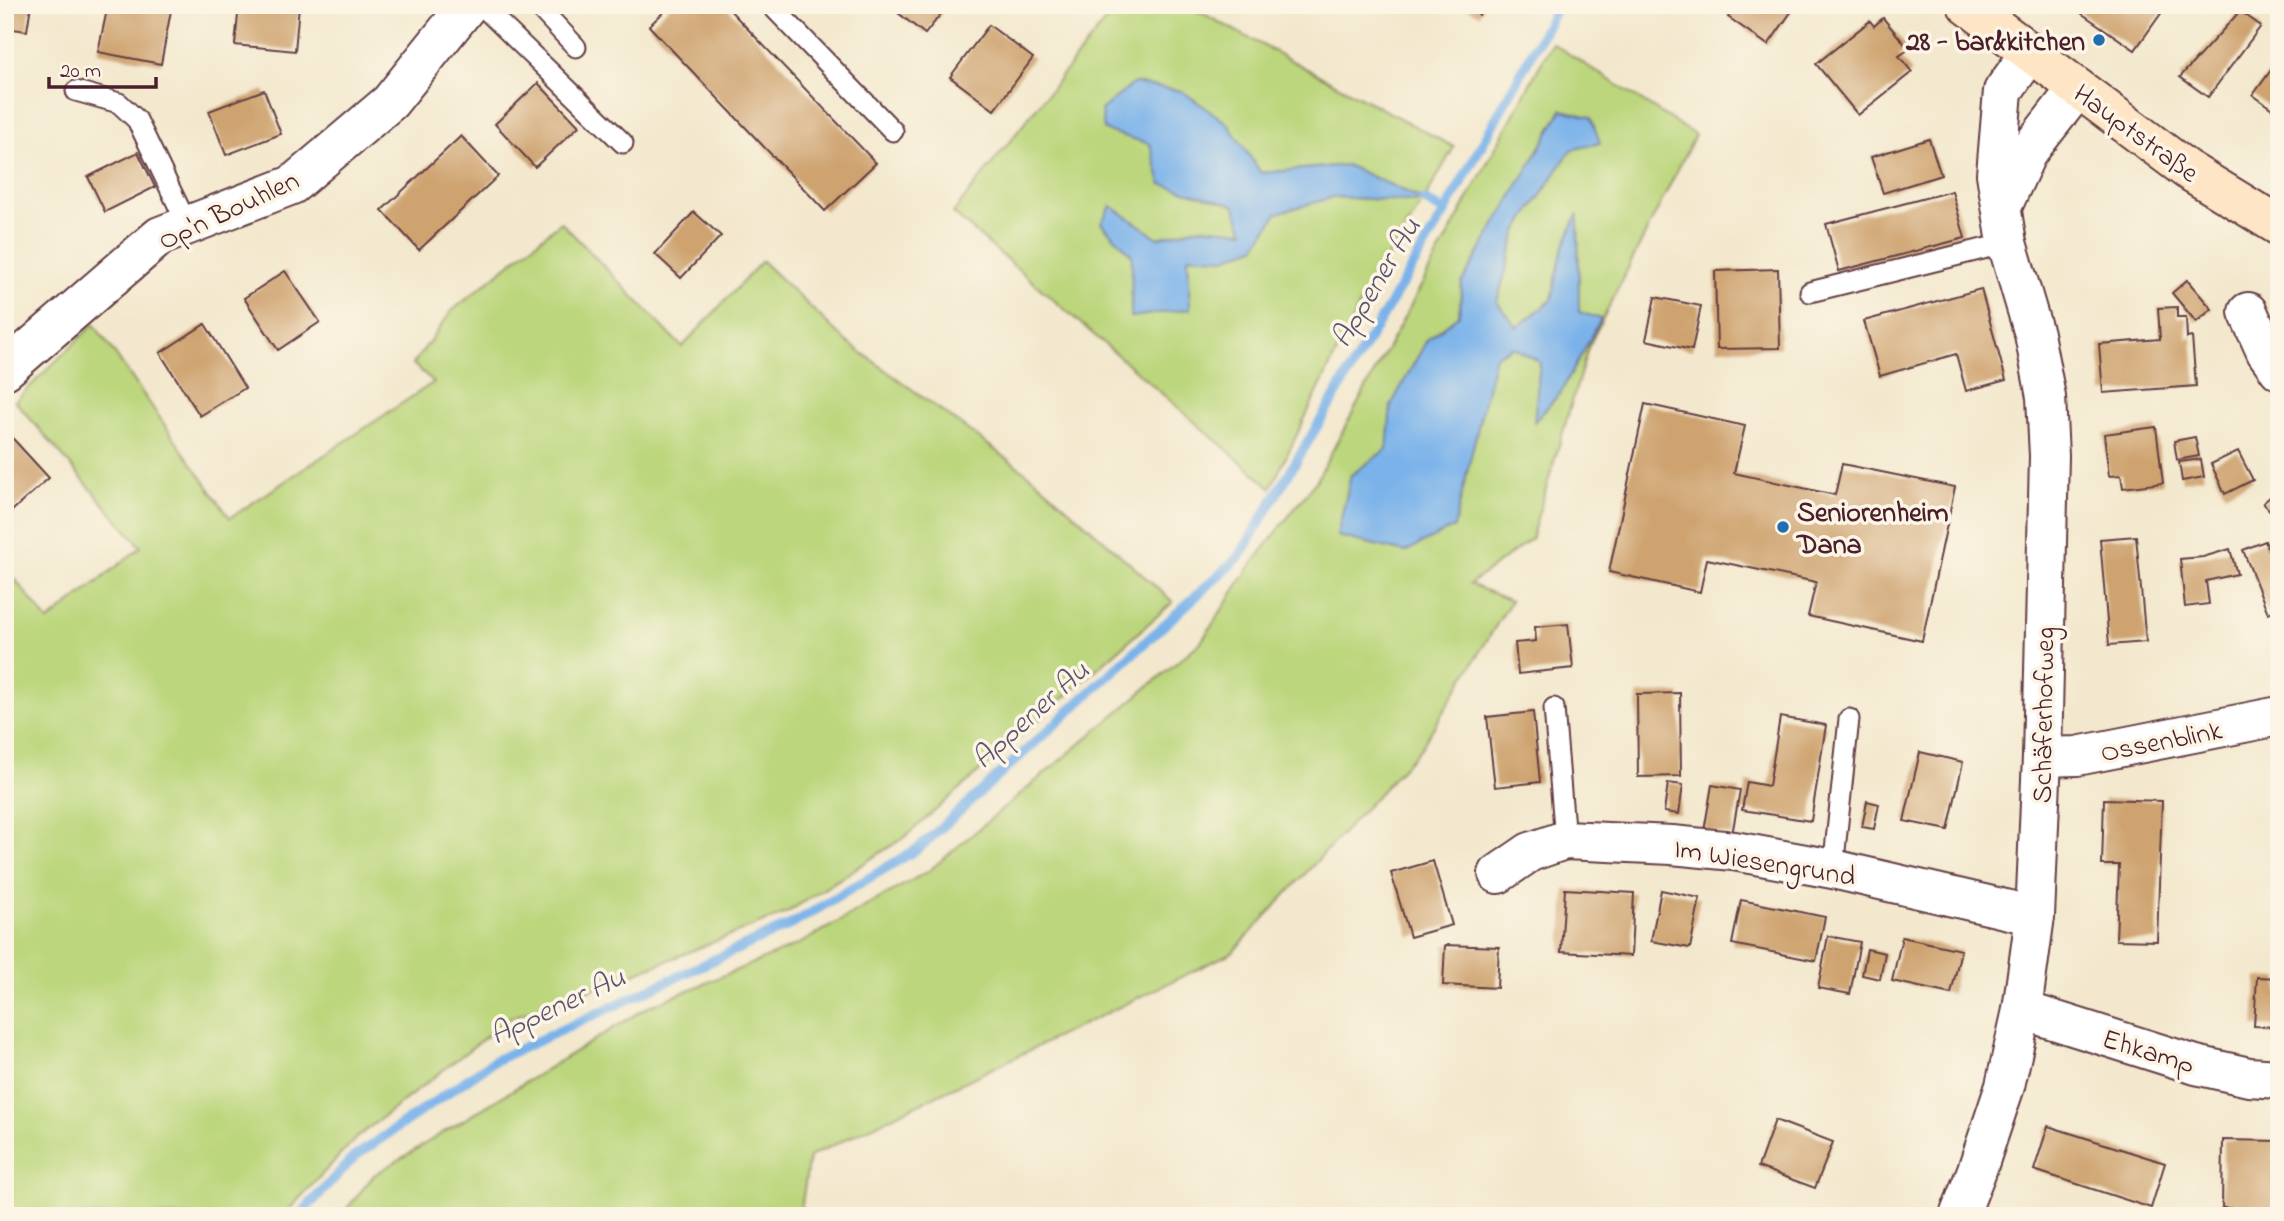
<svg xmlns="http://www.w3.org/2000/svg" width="2284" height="1221" font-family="'Indie Flower',sans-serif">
  <rect width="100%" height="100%" fill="#fcf5e5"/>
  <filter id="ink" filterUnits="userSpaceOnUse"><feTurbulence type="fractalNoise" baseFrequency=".0143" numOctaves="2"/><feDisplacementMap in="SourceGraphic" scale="14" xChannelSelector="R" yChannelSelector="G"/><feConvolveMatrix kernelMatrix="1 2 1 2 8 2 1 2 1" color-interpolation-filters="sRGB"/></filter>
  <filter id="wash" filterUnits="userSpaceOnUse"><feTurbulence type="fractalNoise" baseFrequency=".00686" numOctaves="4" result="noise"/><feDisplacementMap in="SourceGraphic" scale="28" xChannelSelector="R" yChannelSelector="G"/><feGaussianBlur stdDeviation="1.57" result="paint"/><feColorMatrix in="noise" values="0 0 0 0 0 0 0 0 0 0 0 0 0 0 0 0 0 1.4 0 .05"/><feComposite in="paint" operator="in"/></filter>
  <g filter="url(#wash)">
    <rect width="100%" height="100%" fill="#f3e8cd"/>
    <g fill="#bbd67c" stroke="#827a54" stroke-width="2" fill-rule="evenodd">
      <polygon points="1118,5 1187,5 1454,147 1424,200 1346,165 1261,173 1227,123 1105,130 1150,144 1161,183 1234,205 1244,232 1202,227 1158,238 1111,206 1101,223 1133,255 1131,316 1188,256 1225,258 1255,247 1277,213 1334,197 1423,202 1366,292 1271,488 953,213"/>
      <path d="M1552,43L1695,135L1588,348L1531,539L1470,584L1511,601L1421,748L1233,952L809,1157L800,1216H341L374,1175L648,1007L797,945L930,870L1201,642L1249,568L1316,481ZM1562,110L1571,149L1517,231L1497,302L1517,328L1552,300L1562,250L1578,215L1579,313L1601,319L1561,392L1535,421L1540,362L1513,347L1494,356L1454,527L1351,475L1387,449L1427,340L1459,315L1462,282Z"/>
      <polygon points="561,222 682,347 762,261 847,342 1035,479 1173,602 905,837 786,913 634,974 510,1018 356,1138 283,1216 5,1216 5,585 14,578 48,621 141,547 15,401 94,324 230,518 434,382 413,364 452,311"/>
    </g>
    <g fill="#7ab2ea" stroke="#62688a" stroke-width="2">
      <polygon points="1134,83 1182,91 1227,123 1261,173 1346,165 1424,200 1423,202 1334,197 1277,213 1255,247 1225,258 1188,256 1190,309 1131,317 1132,255 1101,223 1111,206 1158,238 1202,227 1244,231 1234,205 1161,184 1150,144 1104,130 1101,110"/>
      <polygon points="1562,110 1591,117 1600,143 1571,150 1517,231 1497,302 1517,327 1552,300 1562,250 1578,213 1579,312 1601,319 1561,392 1534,422 1540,362 1513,347 1495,356 1454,527 1405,552 1337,536 1351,475 1387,449 1391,405 1427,340 1459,315 1462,282"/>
    </g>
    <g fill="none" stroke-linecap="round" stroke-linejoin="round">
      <g stroke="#7ab2ea" stroke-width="10">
        <polyline points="1424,200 1445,212"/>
        <polyline points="299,1216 354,1157 494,1061 794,923 919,848 1239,557 1445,212 1558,5"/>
      </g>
    </g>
    <g id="blocks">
      <g fill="#cea370">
        <polygon points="5,5 31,5 27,31 5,28"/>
        <polygon points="108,5 172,5 161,64 98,52"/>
        <polygon points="239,5 299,5 295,51 235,45"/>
        <polygon points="671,5 725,5 876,163 825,211 649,26"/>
        <polygon points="895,5 948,5 925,34 893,9"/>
        <polygon points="1462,5 1485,5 1479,15"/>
        <polygon points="1736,5 1796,5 1768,45 1728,17"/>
        <polygon points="2086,5 2167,5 2135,50 2081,13"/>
        <polygon points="2240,11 2261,26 2208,97 2180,77"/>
        <polygon points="1883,18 1909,49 1899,56 1912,72 1858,115 1816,64 1870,21 1874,26"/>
        <polygon points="989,25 1033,58 994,110 950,77"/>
        <polygon points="2279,59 2279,114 2253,95"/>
        <polygon points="538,83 579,126 535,167 495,124"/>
        <polygon points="264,90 281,134 226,155 209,111"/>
        <polygon points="461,136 498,176 419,250 382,210"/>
        <polygon points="1929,139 1941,175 1883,193 1871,157"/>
        <polygon points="138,152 155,187 105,212 88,177"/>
        <polygon points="1952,191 1965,238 1839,271 1826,224"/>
        <polygon points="694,212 721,236 681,278 655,254"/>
        <polygon points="1778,269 1780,348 1717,349 1715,271"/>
        <polygon points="285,271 320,322 278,350 244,298"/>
        <polygon points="2187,280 2212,309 2196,322 2172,293"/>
        <polygon points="1981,289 2006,380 1966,391 1956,354 1880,376 1864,321"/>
        <polygon points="1655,297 1701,306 1692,350 1646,340"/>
        <polygon points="2177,307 2177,317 2186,317 2187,338 2192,337 2196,386 2103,393 2099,344 2160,339 2158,308"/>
        <polygon points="205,324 245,388 200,416 160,353"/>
        <polygon points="1645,404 1745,426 1734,473 1835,495 1842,464 1955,487 1922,641 1808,616 1816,582 1707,559 1700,592 1609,572"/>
        <polygon points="2156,427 2163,483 2123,488 2121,475 2109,476 2104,434"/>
        <polygon points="5,430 49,478 5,517"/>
        <polygon points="2195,437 2199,456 2177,460 2174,441"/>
        <polygon points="2238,451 2253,480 2225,494 2211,464"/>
        <polygon points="2201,459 2204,477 2182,481 2179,462"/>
        <polygon points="2279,489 2279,520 2263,503"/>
        <polygon points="2136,536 2146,642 2109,645 2100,539"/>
        <polygon points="2265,541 2279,574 2279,609 2268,613 2243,550"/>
        <polygon points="2230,549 2237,574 2206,581 2209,604 2185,607 2180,559 2203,557"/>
        <polygon points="1568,624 1573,668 1518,674 1515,643 1536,641 1535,627"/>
        <polygon points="1680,693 1681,776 1638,777 1637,694"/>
        <polygon points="1533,712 1540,782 1495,787 1487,717"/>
        <polygon points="1780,717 1826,725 1811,821 1742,810 1747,782 1769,786"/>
        <polygon points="1920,752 1963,762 1948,830 1904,821"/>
        <polygon points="1668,783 1683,785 1679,814 1664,812"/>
        <polygon points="1712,785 1740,790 1732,835 1704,831"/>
        <polygon points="2104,799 2162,801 2157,941 2116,940 2119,865 2102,865"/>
        <polygon points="1867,801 1879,804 1874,829 1862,827"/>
        <polygon points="1433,861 1452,925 1410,937 1391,873"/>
        <polygon points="1565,889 1634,893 1631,956 1561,952"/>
        <polygon points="1661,890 1700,898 1690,948 1651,941"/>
        <polygon points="1741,900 1825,917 1816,961 1732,944"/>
        <polygon points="1828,936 1860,942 1850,994 1818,988"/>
        <polygon points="1902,937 1961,950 1951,994 1892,981"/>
        <polygon points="1445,945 1499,947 1497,988 1443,985"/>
        <polygon points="1867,949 1885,953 1880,979 1862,975"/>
        <polygon points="2257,977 2279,978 2279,1027 2254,1026"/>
        <polygon points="1775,1120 1833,1142 1815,1188 1758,1167"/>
        <polygon points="2048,1126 2165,1163 2151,1208 2034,1170"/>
        <polygon points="2223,1140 2279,1141 2279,1208 2222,1208"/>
      </g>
    </g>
  </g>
  <g filter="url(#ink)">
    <use href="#blocks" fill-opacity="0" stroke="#633d43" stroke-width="2"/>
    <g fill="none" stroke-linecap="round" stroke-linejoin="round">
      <g stroke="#633d43" stroke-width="23">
        <g id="service">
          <polyline points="481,5 623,143"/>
          <polyline points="537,5 576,47"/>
          <polyline points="771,5 893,131"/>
          <polyline points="76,91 119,103 137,120 188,226"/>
          <polyline points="1810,292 2007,243"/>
          <polyline points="1554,708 1565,840"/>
          <polyline points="1833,869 1849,719"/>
        </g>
      </g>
      <g stroke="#633d43" stroke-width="42">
        <g id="minor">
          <polyline points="2248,312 2266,352 2279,370"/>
          <polyline points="5,370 160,236 292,185 390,102 468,5"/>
          <polyline points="2042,757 2077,756 2279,716"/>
          <polyline points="1498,874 1530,852 1565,840 1672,845 1734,851 1833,869 2035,916"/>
          <polyline points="2022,1010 2196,1065 2249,1077 2279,1079"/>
        </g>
      </g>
      <g stroke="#633d43" stroke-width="42">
        <g id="tertiary">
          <polyline points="2002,207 2027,153 2077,89"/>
          <polyline points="1959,1216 1977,1170 2005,1086 2022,1010 2035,916 2042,757 2049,456 2046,397 2034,334 2007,243 1996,174 2003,91 2030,53"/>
        </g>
      </g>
      <g stroke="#633d43" stroke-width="42">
        <polyline id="secondary" points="1967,5 2186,169 2279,226"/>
      </g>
      <use href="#service" stroke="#fff" stroke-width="19"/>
      <use href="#minor" stroke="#fff" stroke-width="38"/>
      <use href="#tertiary" stroke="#fff" stroke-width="38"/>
      <use href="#secondary" stroke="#fee5c5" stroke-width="38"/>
    </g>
  </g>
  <g fill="#1f6fb2" stroke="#fcf5e5" stroke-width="2.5">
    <circle cx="2099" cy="40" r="7"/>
    <circle cx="1783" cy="527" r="7"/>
  </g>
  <g text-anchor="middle" stroke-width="7" stroke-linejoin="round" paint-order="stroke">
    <g font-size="28" font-weight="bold" fill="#4a1f2b" stroke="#fcf5e5" text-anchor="end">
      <text x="2085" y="50">28 - bar&amp;kitchen</text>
      <text x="1797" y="521" text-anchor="start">Seniorenheim<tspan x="1797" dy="32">Dana</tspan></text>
    </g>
    <g font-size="28" fill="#4a1f2b" stroke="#fcf5e5">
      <text transform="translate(2137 132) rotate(36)" y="10">Hauptstraße</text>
      <text transform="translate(228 209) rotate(-25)" y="10">Op'n Bouhlen</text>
      <text transform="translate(2042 715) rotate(-89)" y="10">Schäferhofweg</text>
      <text transform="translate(2161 740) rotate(-11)" y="10">Ossenblink</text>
      <text transform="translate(1765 861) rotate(9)" y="10">Im Wiesengrund</text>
      <text transform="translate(2149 1050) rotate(17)" y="10">Ehkamp</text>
    </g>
    <g font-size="30" font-style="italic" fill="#5b526e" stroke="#fcf5e5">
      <text transform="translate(1375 282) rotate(-59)" y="10">Appener Au</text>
      <text transform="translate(1030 714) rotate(-42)" y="10">Appener Au</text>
      <text transform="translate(557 1005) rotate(-25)" y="10">Appener Au</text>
    </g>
  </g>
  <rect width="2284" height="1221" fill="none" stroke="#fcf5e5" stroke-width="28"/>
  <path d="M49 77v10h107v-10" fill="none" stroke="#4a1f2b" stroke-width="3.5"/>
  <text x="60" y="77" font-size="21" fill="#4a1f2b" stroke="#fcf5e5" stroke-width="5" paint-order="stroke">20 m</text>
</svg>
